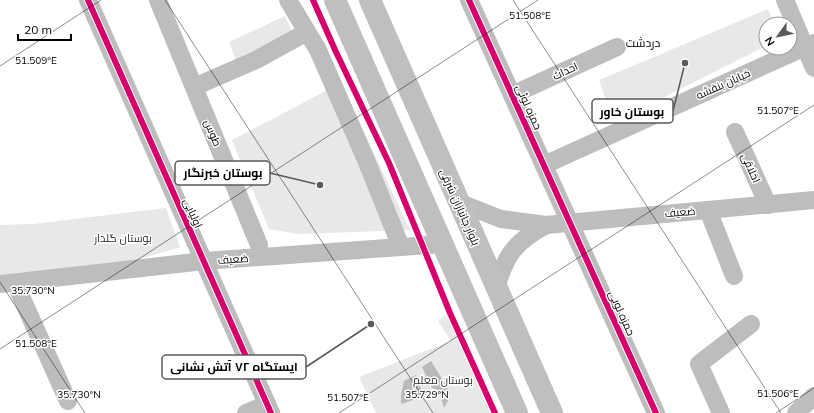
<svg xmlns="http://www.w3.org/2000/svg" width="814" height="413" font-family="Mulish,Cairo,sans-serif">
  <rect width="100%" height="100%" fill="#fff"/>
  <g fill="#e8e8e8">
    <polygon points="768,9 775,24 766,24 766,46 614,122 599,80"/>
    <polygon points="285,16 293,34 237,63 229,42"/>
    <polygon points="341,83 410,230 298,234 269,229 232,140"/>
    <polygon points="166,208 180,247 133,261 0,275 0,225 33,224"/>
    <polygon points="450,313 493,413 376,413 359,377 451,341 438,321"/>
  </g>
  <g fill="#bababa">
    <polygon points="431,361 450,392 449,399 444,408 439,391 432,388 422,367"/>
    <polygon points="416,375 423,394 412,398 413,400 401,404 401,395 404,381"/>
  </g>
  <g fill="none" stroke-linecap="round" stroke-linejoin="round">
    <g stroke="#bdbdbd" stroke-width="18">
      <polyline points="88,0 271,413"/>
      <polyline points="158,0 259,245"/>
      <polyline points="288,0 318,50 366,160 401,247"/>
      <polyline points="469,0 656,413"/>
      <polyline points="785,0 814,68"/>
      <polyline points="194,87 256,60 307,32"/>
      <polyline points="512,95 617,47"/>
      <polyline points="735,132 768,205"/>
      <polyline points="544,165 814,43"/>
      <polyline points="458,202 501,219 546,225 814,200"/>
      <polyline points="708,210 734,276"/>
      <polyline points="15,283 68,401"/>
      <polyline points="0,284 204,261 443,244"/>
      <path d="M496,288C506,254 515,242 546,225"/>
      <polyline points="246,413 267,404"/>
      <polyline points="721,413 699,364 751,324"/>
      <polyline points="796,413 814,396"/>
    </g>
    <g stroke="#bfbfbf" stroke-width="22">
      <polyline points="335,0 517,413"/>
      <polyline points="370,0 552,413"/>
    </g>
    <g stroke="#fff" stroke-width="8">
      <g id="cycleway">
        <polyline points="88,0 271,413"/>
        <polyline points="313,0 336,52 389,163 450,313 495,413"/>
        <polyline points="469,0 656,413"/>
      </g>
    </g>
    <use href="#cycleway" stroke="#d6006c" stroke-width="6"/>
  </g>
  <path fill="none" stroke="#000" stroke-width="1" stroke-opacity="0.45" d="M165,0L433,413M513,0L781,413M0,66L101,0M0,282L85,413M0,349L538,0M339,413L814,105M776,413L814,388"/>
  <g text-anchor="middle" stroke-width="3" stroke-linejoin="round" paint-order="stroke">
    <g font-size="11" fill="#000" stroke="#fff">
      <text transform="translate(565 71) rotate(-25)" y="4">احداث</text>
      <text transform="translate(723 84) rotate(-24)" y="4">خیابان بنفشه</text>
      <text transform="translate(529 107) rotate(66)" y="4">حمزه لوئی</text>
      <text transform="translate(213 133) rotate(68)" y="4">طوس</text>
      <text transform="translate(751 168) rotate(66)" y="4">اخلاقی</text>
      <text transform="translate(460 207) rotate(66)" y="4">بلوار جانبازان شرقی</text>
      <text transform="translate(680 212) rotate(-5)" y="4">ضعیف</text>
      <text transform="translate(193 213) rotate(66)" y="4">اولیایی</text>
      <text transform="translate(233 259) rotate(-4)" y="4">ضعیف</text>
      <text transform="translate(622 313) rotate(66)" y="4">حمزه لویی</text>
    </g>
    <g font-size="11" fill="#2d2d2d" stroke="#fff">
      <text x="123" y="242">بوستان گلدار</text>
      <text x="443" y="384">بوستان معلم</text>
    </g>
    <g font-size="12" fill="#000" stroke="#fff">
      <text x="643" y="47">دردشت</text>
    </g>
  </g>
  <g font-size="10" text-anchor="middle" fill="#000" stroke="#fff" stroke-width="3" stroke-linejoin="round" paint-order="stroke">
    <text x="530" y="19">51.508°E</text>
    <text x="36" y="64">51.509°E</text>
    <text x="778" y="114">51.507°E</text>
    <text x="33" y="294">35.730°N</text>
    <text x="36" y="347">51.508°E</text>
    <text x="778" y="397">51.506°E</text>
    <text x="79" y="398">35.730°N</text>
    <text x="427" y="398">35.729°N</text>
    <text x="348" y="401">51.507°E</text>
  </g>
  <path fill="none" stroke="#595959" stroke-width="1.5" d="M685 63L673 111M320 185L270 173M371 324L306 367"/>
  <g fill="#595959" stroke="#fff" stroke-width="1.5">
    <circle cx="685" cy="63" r="4"/>
    <circle cx="320" cy="185" r="4"/>
    <circle cx="371" cy="324" r="4"/>
  </g>
  <g fill="#fff" stroke="#595959" stroke-width="1.5">
    <rect x="592" y="99" width="81" height="24" rx="4"/>
    <rect x="175" y="161" width="95" height="24" rx="4"/>
    <rect x="162" y="355" width="144" height="24" rx="4"/>
  </g>
  <g font-size="12" text-anchor="middle" font-weight="bold" fill="#000">
    <text x="632" y="116">بوستان خاور</text>
    <text x="223" y="177">بوستان خبرنگار</text>
    <text x="234" y="371">ایستگاه ۷۲ آتش نشانی</text>
  </g>
  <g transform="translate(778 36) rotate(237)"><circle r="19" fill="#ffffff" stroke="#999999"/>
  <path d="M0-3L7 15L0 10L-7 15Z" fill="#595959"/>
  <text y="-6" font-size="11" font-weight="bold" text-anchor="middle" fill="#000000">N</text>
  </g>
  <path d="M18 34v6h53v-6" fill="none" stroke="#000000" stroke-width="2"/>
  <text x="24" y="34" font-size="12" fill="#000000" stroke="#ffffff" stroke-width="3" paint-order="stroke">20 m</text>
</svg>
